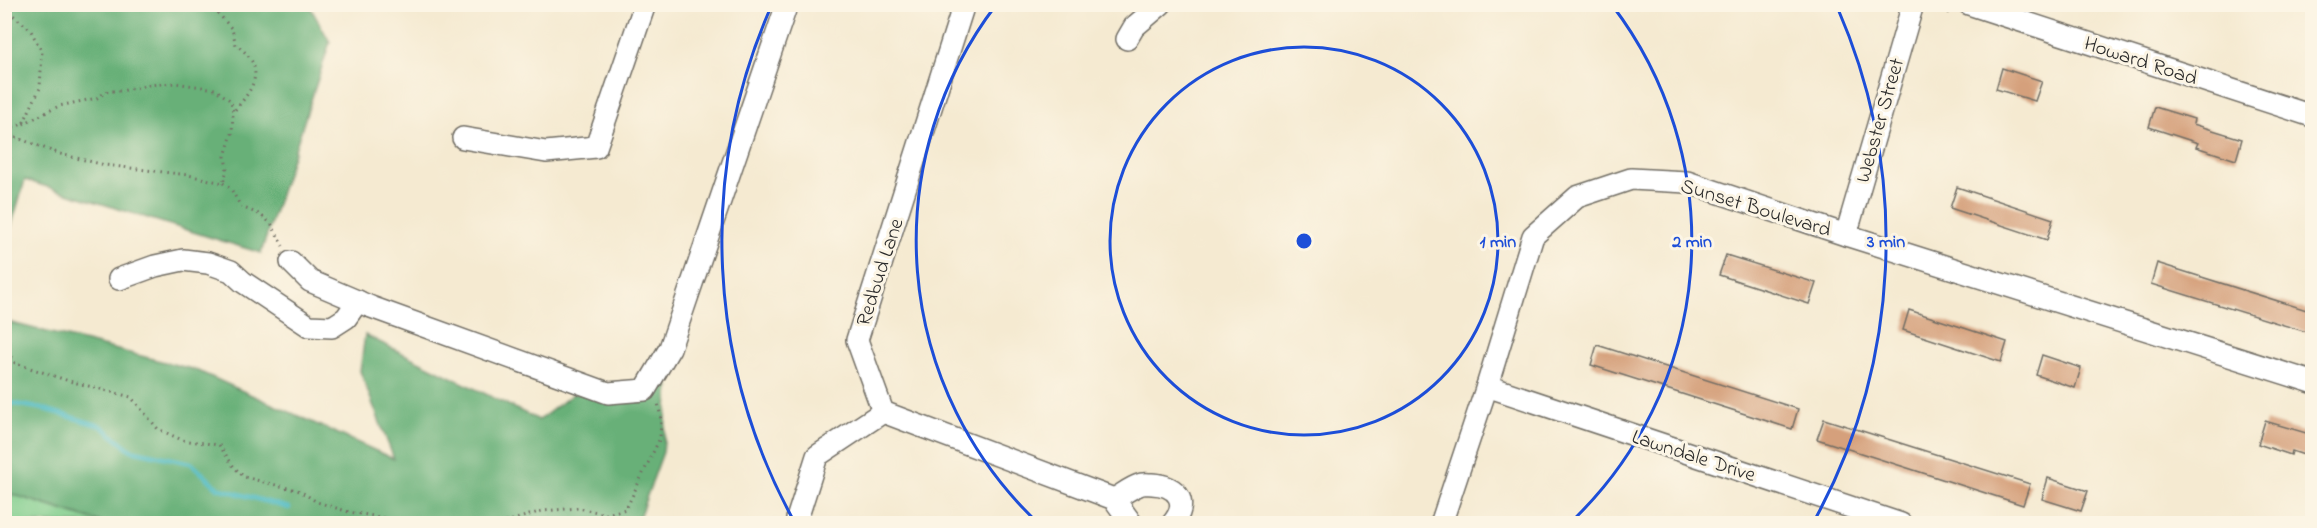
<svg xmlns="http://www.w3.org/2000/svg" width="2317" height="528" font-family="'Indie Flower',sans-serif">
  <rect width="100%" height="100%" fill="#fcf5e5"/>
  <filter id="ink" filterUnits="userSpaceOnUse"><feTurbulence type="fractalNoise" baseFrequency=".0167" numOctaves="2"/><feDisplacementMap in="SourceGraphic" scale="12" xChannelSelector="R" yChannelSelector="G"/><feConvolveMatrix kernelMatrix="1 2 1 2 8 2 1 2 1" color-interpolation-filters="sRGB"/></filter>
  <filter id="wash" filterUnits="userSpaceOnUse"><feTurbulence type="fractalNoise" baseFrequency=".008" numOctaves="4" result="noise"/><feDisplacementMap in="SourceGraphic" scale="24" xChannelSelector="R" yChannelSelector="G"/><feGaussianBlur stdDeviation="1.35" result="paint"/><feColorMatrix in="noise" values="0 0 0 0 0 0 0 0 0 0 0 0 0 0 0 0 0 1.4 0 .05"/><feComposite in="paint" operator="in"/></filter>
  <g filter="url(#wash)">
    <rect width="100%" height="100%" fill="#f5ead1"/>
    <polygon fill="#7fcd8c" stroke="#557c5c" stroke-width="1.5" points="5,492 102,523 5,523"/>
    <g fill="#67b078" stroke="#496e52" stroke-width="1.5">
      <polygon points="5,4 309,5 330,42 261,253 25,180 5,247"/>
      <polygon points="4,321 196,370 394,459 360,371 365,335 539,420 573,394 669,386 663,452 637,523 104,523 5,492"/>
    </g>
    <g fill="none" stroke-linecap="round" stroke-linejoin="round">
      <polyline stroke="#4ab9c2" stroke-width="4.5" points="4,402 44,409 101,426 131,450 191,463 218,488 289,508"/>
    </g>
    <g id="blocks">
      <g fill="#d5a07b">
        <polygon points="2002,68 2042,81 2035,101 1996,89"/>
        <polygon points="2155,107 2194,119 2193,124 2242,139 2236,160 2196,147 2198,143 2149,127"/>
        <polygon points="1957,187 2053,219 2047,240 1950,208"/>
        <polygon points="1726,255 1816,283 1809,304 1719,275"/>
        <polygon points="2157,263 2313,312 2313,334 2151,284"/>
        <polygon points="1909,310 2007,342 2001,362 1903,330"/>
        <polygon points="1597,345 1798,409 1792,429 1591,365"/>
        <polygon points="2042,355 2081,368 2075,388 2036,375"/>
        <polygon points="1824,419 2030,484 2023,505 1817,439"/>
        <polygon points="2265,421 2313,435 2313,458 2292,451 2291,455 2258,444"/>
        <polygon points="2048,478 2088,491 2081,511 2042,499"/>
      </g>
    </g>
  </g>
  <g filter="url(#ink)">
    <use href="#blocks" fill-opacity="0" stroke="#726e65" stroke-width="1.5"/>
    <g fill="none" stroke-linecap="round" stroke-linejoin="round">
      <g stroke="#726e65" stroke-width="24">
        <g id="minor">
          <polyline points="964,4 857,340 883,412 1114,499 1132,524"/>
          <polyline points="1969,4 2312,116"/>
          <polyline points="1127,39 1134,27 1161,4"/>
          <polyline points="463,138 546,152 596,147 645,4"/>
          <polyline points="1846,235 1913,4"/>
          <polyline points="291,262 310,281 371,307 608,393 645,390 670,348 787,4"/>
          <polyline points="119,279 155,266 183,260 208,263 231,271 243,282 309,326 332,327 346,318 358,301"/>
          <polyline points="1487,386 1901,524"/>
          <path d="M1114,499C1122,495 1130,488 1139,485C1143,483 1148,484 1152,484C1178,485 1190,503 1172,524"/>
          <polyline points="798,524 797,519 817,456 883,412"/>
          <polyline points="1441,524 1487,386 1533,236 1577,197 1631,179 1687,182 1846,235 2312,382"/>
        </g>
      </g>
      <g stroke="#726e65" stroke-width="3" stroke-dasharray="1.5 4.5" stroke-linecap="butt">
        <path d="M210,4L232,29L236,45C268,67 254,89 233,112"/>
        <polyline points="1931,7 1953,14"/>
        <polyline points="4,8 30,29 42,52 40,88 23,124 4,130"/>
        <polyline points="4,133 60,154 105,165 188,175 223,183 227,170 225,156 232,134 233,112 231,101 215,89 175,83 148,85 121,91 108,91 97,98 59,106 23,124"/>
        <polyline points="223,183 231,189 241,207 259,214 271,223 283,246"/>
        <polyline points="4,347 15,363 69,381 131,397 158,429 182,440 219,445 234,467 244,477 300,491 317,502 349,512 391,519 422,520 430,524"/>
        <polyline points="500,524 542,511 578,508 606,514 626,509 660,438 661,419 658,403"/>
      </g>
      <use href="#minor" stroke="#fff" stroke-width="21"/>
    </g>
  </g>
  <g fill="none" stroke="#1d4ed8" stroke-width="3">
    <circle cx="1304" cy="241" r="194"/>
    <path d="M1037 522A388 388 0 0 1 996 5M1612 5A388 388 0 0 1 1571 522"/>
    <path d="M795 523A582 582 0 0 1 770 9M1838 9A582 582 0 0 1 1813 523"/>
  </g>
  <g text-anchor="middle" stroke-width="6" stroke-linejoin="round" paint-order="stroke">
    <g font-size="21" fill="#2b2b2b" stroke="#fcf5e5">
      <text transform="translate(2141 60) rotate(18)" y="7">Howard Road</text>
      <text transform="translate(1879 120) rotate(-74)" y="7">Webster Street</text>
      <text transform="translate(1756 207) rotate(17)" y="7">Sunset Boulevard</text>
      <text transform="translate(879 272) rotate(-72)" y="7">Redbud Lane</text>
      <text transform="translate(1694 455) rotate(18)" y="7">Lawndale Drive</text>
    </g>
  </g>
  <circle cx="1304" cy="241" r="9" fill="#1d4ed8" stroke="#fcf5e5" stroke-width="3"/>
  <g font-size="18" text-anchor="middle" font-weight="bold" fill="#1d4ed8" stroke="#fcf5e5" stroke-width="6" stroke-linejoin="round" paint-order="stroke">
    <text x="1498" y="247">1 min</text>
    <text x="1692" y="247">2 min</text>
    <text x="1886" y="247">3 min</text>
  </g>
  <rect width="2317" height="528" fill="none" stroke="#fcf5e5" stroke-width="24"/>
</svg>
